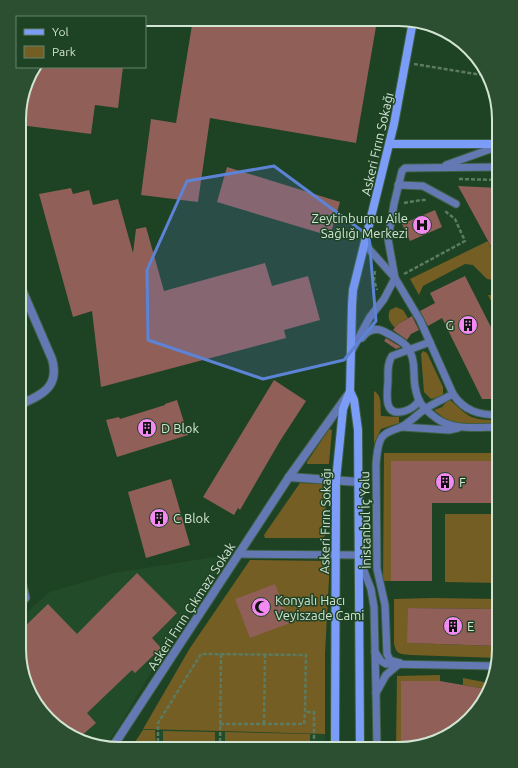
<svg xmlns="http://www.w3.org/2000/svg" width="518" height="768" font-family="Ubuntu,sans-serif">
  <rect width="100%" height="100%" fill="#1e4224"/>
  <g fill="#224c29">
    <polygon points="228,555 146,680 120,725 104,747 58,728 27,687 19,649 19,619 50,592 114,573"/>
    <polygon points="143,729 232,732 325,734 325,749 131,748"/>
  </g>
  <g fill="#745e24">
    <polygon points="488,241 499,266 499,281 487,279 473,265 465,264 423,286 419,295 410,279"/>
    <polygon points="488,295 499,295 499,316"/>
    <path d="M396,307L403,310L408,318L398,324L395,328C389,321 387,318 390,310Z"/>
    <polygon points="423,351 427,353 443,387 443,396 431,399 424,392 421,354"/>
    <path d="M374,391C383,396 380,407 381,416L399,417V423L381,429L374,444Z"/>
    <path d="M449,399C470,418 470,420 499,420V424L458,423L445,419L434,410L442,407Z"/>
    <polygon points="329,429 332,430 329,464 307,464 307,462"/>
    <polygon points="384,453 499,453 499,461 391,461 391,581 383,581"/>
    <polygon points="300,483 326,484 325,536 322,538 265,538 264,535"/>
    <polygon points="445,514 499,514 499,527 493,527 494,580 499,580 499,583 445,582"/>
    <polygon points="250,560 330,561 325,653 325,734 143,729 190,648"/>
    <path d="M432,598L499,599V609L408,608V643L499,646L498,658L410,655C399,654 396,654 394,643V599Z"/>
    <polygon points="440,675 440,681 401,681 401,749 396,749 397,676"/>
    <polygon points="463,678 489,683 486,689 463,685"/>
    <polygon points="143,730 155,730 156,746 140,746 140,748 131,748"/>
    <polygon points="163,731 215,732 215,747 163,746"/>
    <polygon points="225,732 310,734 310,744 264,743 264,746 247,746 247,749 225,749"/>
  </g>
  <polygon fill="#2a6068" points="493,527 499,527 499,580 494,580"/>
  <g fill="#905f58">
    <polygon points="193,19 377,21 356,143 210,118 198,202 141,195 151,119 176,123"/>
    <polygon points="34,67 123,67 118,108 95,105 91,134 20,125 23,96"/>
    <polygon points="227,167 340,202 330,236 217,202"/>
    <polygon points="458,186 499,188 499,261 463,195"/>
    <polygon points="71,188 73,194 89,190 93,205 118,199 133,253 136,229 146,227 164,291 265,263 272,286 308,276 320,320 284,330 286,338 101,387 92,311 73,317 39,194"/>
    <polygon points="435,210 442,227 410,241 402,224"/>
    <polygon points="465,276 499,343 499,399 482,399 442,318 428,326 420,311 435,303 430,293"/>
    <polygon points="412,316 419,330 411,334 407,340 393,330 398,324"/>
    <polygon points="386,338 394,343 401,347 396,349 384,341"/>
    <polygon points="274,380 306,401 280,441 240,510 238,508 234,515 203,497"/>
    <polygon points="177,400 188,435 117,457 106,420 119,417 120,419 165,405 165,404"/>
    <polygon points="391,461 499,461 499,503 432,503 432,581 391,581"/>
    <polygon points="171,479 190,545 146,558 128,492"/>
    <polygon points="137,573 177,613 152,638 161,648 135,673 132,670 87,713 96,723 80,737 58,728 27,687 19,649 19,632 48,604 77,634"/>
    <polygon points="275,584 290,623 250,638 235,599"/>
    <polygon points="408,608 499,609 499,646 407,643"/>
    <polygon points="401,681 440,681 486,689 478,710 437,741 401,749"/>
  </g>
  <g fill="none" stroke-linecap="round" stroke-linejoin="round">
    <g stroke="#3e5f43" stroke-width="9">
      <g id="lane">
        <polyline points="446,165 499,146"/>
        <polyline points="398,185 423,186 456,204"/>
        <path d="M366,241L369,249L395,278L420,320L453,394C464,411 479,415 499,415"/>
        <path d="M362,338C367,331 374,327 383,331C405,342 414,347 414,373C414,382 415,390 418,398C421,406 429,413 436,418C452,431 480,427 499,427"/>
        <polyline points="351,352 370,317 384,299 395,278 388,239 394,204 402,171 405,168 499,167"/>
        <path d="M419,400C416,406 411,409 405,411C383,418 387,394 388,381C388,373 387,363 392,356L430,342"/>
        <polyline points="401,427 449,430 458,428"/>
        <polyline points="238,554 358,555 371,589 374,607 376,693"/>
        <polyline points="19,605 26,598 22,581 19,577"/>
        <polyline points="375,652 381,661 386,664 495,666"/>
        <path d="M400,663L390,660L387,654L385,605L377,569L376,464C377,456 377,444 382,437C388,430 396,430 403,426C411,421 418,414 425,409C434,403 444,399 453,394"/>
        <polyline points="377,749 376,693 386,675 400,663"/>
      </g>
    </g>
    <g stroke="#3e5f43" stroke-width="10">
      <g id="street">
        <path d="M19,405C42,395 60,387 52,359L20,285"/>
        <polyline points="289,477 359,482"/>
        <polyline points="112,748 289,477 347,396"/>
      </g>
    </g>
    <g stroke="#3e5f43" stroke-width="10">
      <g id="secondary">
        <polyline points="390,144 499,144"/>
        <polyline points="350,391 354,400 358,430 360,749"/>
        <polyline points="335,749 336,480 343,409 350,391 352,305 353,290 394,124 413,21"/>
      </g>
    </g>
    <g stroke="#5c7b61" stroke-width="2.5" stroke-dasharray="4 2" stroke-linecap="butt">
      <polyline points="414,64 488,76"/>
      <polyline points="459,179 499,180"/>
      <polyline points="404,203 421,200 427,200"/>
      <polyline points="375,271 374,280 377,290"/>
      <polyline points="404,274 465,241 455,219 445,211"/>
      <polyline points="220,724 304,724 305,712"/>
      <polyline points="264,724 265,655"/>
      <polyline points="158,748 158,723 201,654 306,655 305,712 314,712 314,749"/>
      <polyline points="220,748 221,654"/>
    </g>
    <use href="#lane" stroke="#6479b3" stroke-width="7"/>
    <use href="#street" stroke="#6479b3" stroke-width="8"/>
    <use href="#secondary" stroke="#7b9cf7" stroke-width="8"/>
  </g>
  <path fill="#5c83d6" fill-opacity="0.2" stroke="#5c83d6" stroke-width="3" stroke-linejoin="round" d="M274,166L369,236L376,321L344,360L263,379L148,340L147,270L187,181Z"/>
  <defs>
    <g id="hospital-disc" transform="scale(1)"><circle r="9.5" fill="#f38af1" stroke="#1e4224"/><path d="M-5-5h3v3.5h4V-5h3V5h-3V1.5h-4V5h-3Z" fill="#111"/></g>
    <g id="building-disc" transform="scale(1)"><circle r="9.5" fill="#f38af1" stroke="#1e4224"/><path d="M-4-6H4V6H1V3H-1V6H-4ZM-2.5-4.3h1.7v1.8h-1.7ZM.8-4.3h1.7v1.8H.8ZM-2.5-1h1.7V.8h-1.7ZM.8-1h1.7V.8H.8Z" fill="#111"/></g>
    <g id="mosque-disc" transform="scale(1)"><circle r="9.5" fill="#f38af1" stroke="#1e4224"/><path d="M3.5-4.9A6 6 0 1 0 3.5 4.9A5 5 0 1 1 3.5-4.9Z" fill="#111"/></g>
  </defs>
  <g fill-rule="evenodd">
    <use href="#hospital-disc" x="422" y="225"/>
    <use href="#building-disc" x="468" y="325"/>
    <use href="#building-disc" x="147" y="428"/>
    <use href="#building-disc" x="445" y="482"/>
    <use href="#building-disc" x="159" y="518"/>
    <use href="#mosque-disc" x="261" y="607"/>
    <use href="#building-disc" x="453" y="626"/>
  </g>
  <g text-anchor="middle" stroke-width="3" stroke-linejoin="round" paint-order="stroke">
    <g font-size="13" fill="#d1e5d2" stroke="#1e4224">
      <text transform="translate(377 144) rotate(-77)" y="5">Askeri Fırın Sokağı</text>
      <text transform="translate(365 520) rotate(-91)" y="5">İnistanbul İç Yolu</text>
      <text transform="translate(325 521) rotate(-89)" y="5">Askeri Fırın Sokağı</text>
      <text transform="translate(191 606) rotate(-57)" y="5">Askeri Fırın Çıkmazı Sokak</text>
    </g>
    <g font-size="13" fill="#d1e5d2" stroke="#1e4224" text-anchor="start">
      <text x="408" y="223" text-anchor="end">Zeytinburnu Aile<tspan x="408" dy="15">Sağlığı Merkezi</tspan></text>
      <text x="454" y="330" text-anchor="end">G</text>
      <text x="161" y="433">D Blok</text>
      <text x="459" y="487">F</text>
      <text x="173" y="523">C Blok</text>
      <text x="275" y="605">Konyalı Hacı<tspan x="275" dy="15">Veyiszade Cami</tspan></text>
      <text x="467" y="631">E</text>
    </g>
  </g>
  <path d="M0 0H518V768H0ZM119 26H399A93 93 0 0 1 492 119V649A93 93 0 0 1 399 742H119A93 93 0 0 1 26 649V119A93 93 0 0 1 119 26Z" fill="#2c4f32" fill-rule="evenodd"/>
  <path fill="none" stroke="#d1e5d2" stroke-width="2" d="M119 26H399A93 93 0 0 1 492 119V649A93 93 0 0 1 399 742H119A93 93 0 0 1 26 649V119A93 93 0 0 1 119 26Z"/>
  <rect x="16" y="16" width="130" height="52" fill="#1e4224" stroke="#66836a"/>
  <rect x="24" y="29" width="20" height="6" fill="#7b9cf7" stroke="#66836a"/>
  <text x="52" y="36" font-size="12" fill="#d1e5d2">Yol</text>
  <rect x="24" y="46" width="20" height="12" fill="#745e24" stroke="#66836a"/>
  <text x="52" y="56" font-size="12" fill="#d1e5d2">Park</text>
</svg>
